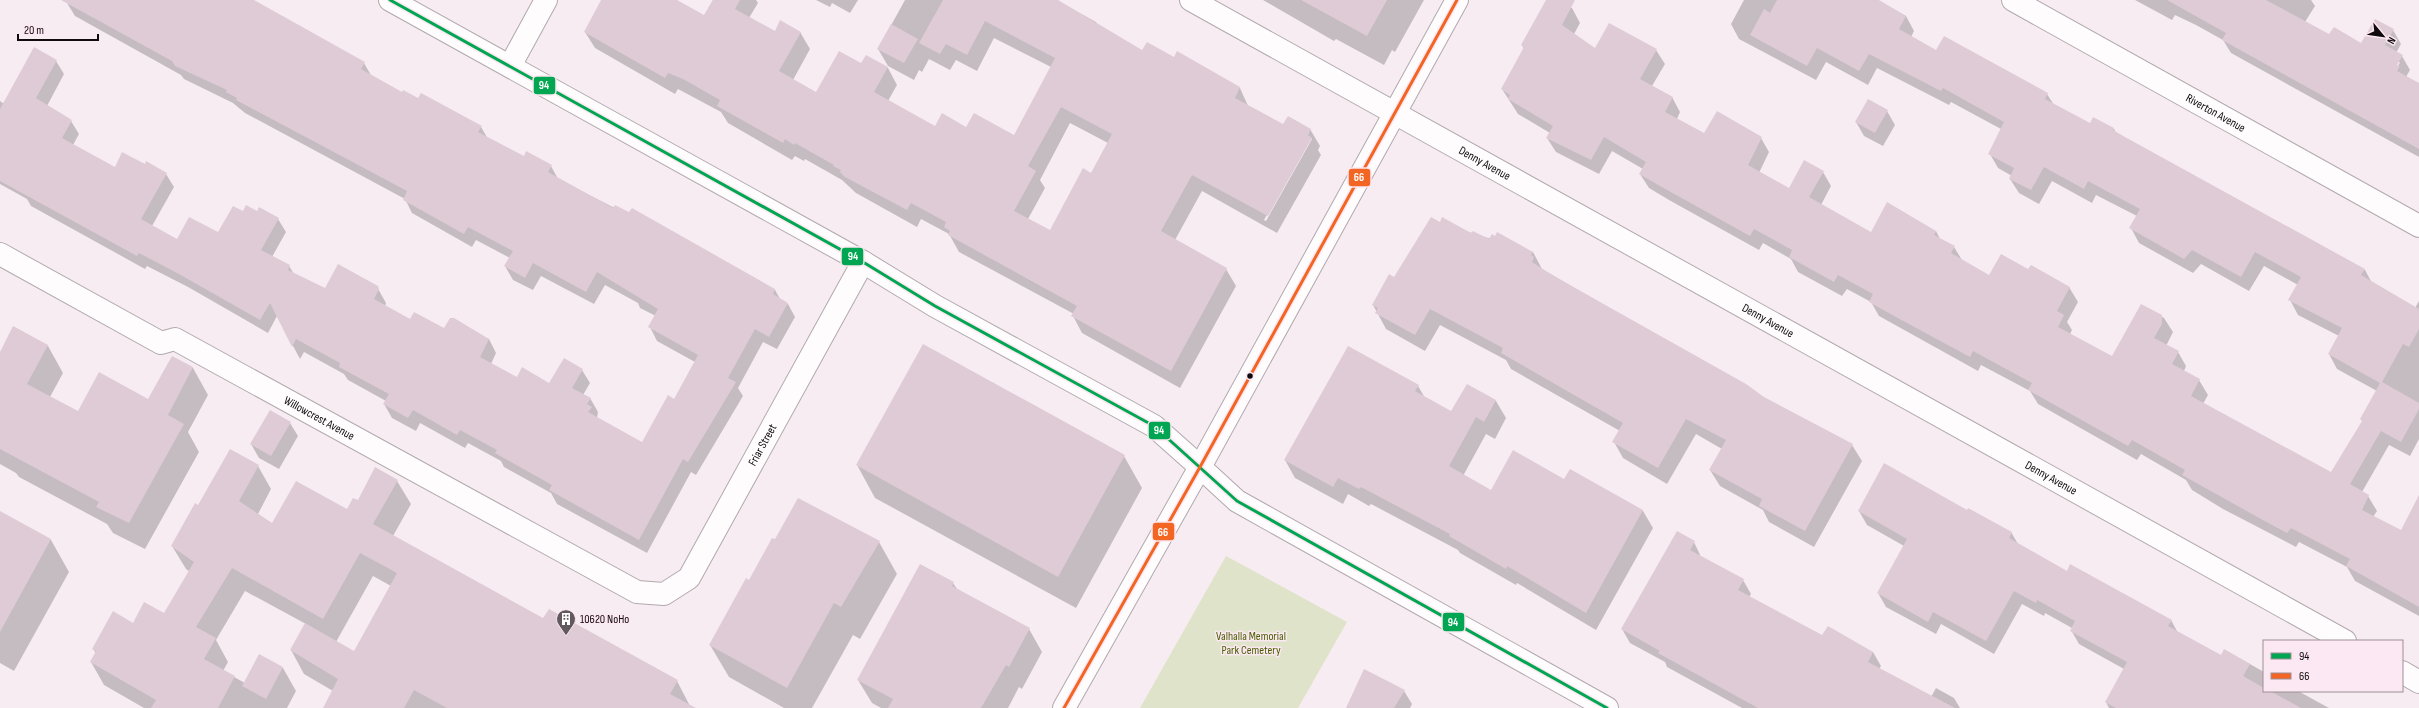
<svg xmlns="http://www.w3.org/2000/svg" width="2419" height="708" font-family="'Sofia Sans Condensed',sans-serif">
  <rect width="100%" height="100%" fill="#f7ecf2"/>
  <polygon fill="#dee3c9" points="1226,556 1347,622 1298,708 1140,708"/>
  <g fill="#0003" fill-rule="evenodd">
    <polygon points="69,0 250,0 364,63 372,77 403,94 481,127 488,139 524,158 551,166 558,179 775,290 780,299 788,304 795,317 777,349 763,342 738,388 743,396 696,475 691,472 647,553 557,504 551,493 504,467 501,461 468,443 465,448 420,423 416,431 392,418 384,404 386,401 348,380 344,374 304,352 300,359 277,316 268,333 188,287 147,266 145,269 31,206 27,199 0,184 0,101 4,104 56,61 64,74 47,106 71,121 79,134 73,145 115,168 145,166 166,174 174,187 152,226 177,240 218,234 243,213 258,212 278,219 286,232 272,257 289,266 294,274 325,290 377,287 386,303 385,306 411,320 489,339 496,353 491,364 517,378 550,384 582,370 590,383 583,395 590,398 598,412 597,418 643,444 674,400 695,362 657,341 650,327 656,316 640,308 638,303 605,285 594,304 541,276 533,290 513,280 505,266 510,258 476,240 472,247 412,213 405,199 245,113 233,103 184,79 181,75 75,16 67,3"/>
    <path d="M604,0H644L704,16L713,0H756L758,3L749,18L775,32H800L810,49L793,80L817,94L862,64L866,57L888,68L897,85L888,101L935,127L966,128L1014,137L1051,67L994,38L977,71L956,60L950,70L929,59L922,72L919,70L914,80L888,66L878,49L905,0H1056L1096,22L1098,26L1142,52L1174,59L1177,53L1240,88L1248,106L1283,126L1310,129L1320,146L1318,150L1321,155L1277,233L1202,191L1175,240L1226,269L1236,286L1180,388L1082,333L1073,316L1074,314L959,252L949,234L921,219L917,227L856,193L842,180L805,159L804,161L795,156L792,160L728,123L721,112L678,89L675,94L595,48L585,32ZM1070,123L1108,143L1091,174L1051,231L1028,219L1045,188L1040,180ZM1310,139H1312L1266,221L1264,220Z"/>
    <polygon points="816,0 858,0 850,13 832,3 830,7"/>
    <polygon points="1263,0 1424,0 1395,52 1392,50 1384,65 1336,39 1334,41"/>
    <polygon points="1547,0 1556,0 1572,8 1580,23 1574,34 1596,50 1656,50 1665,64 1652,86 1672,97 1680,112 1677,119 1705,134 1761,138 1769,152 1759,173 1789,189 1823,172 1831,186 1821,205 1871,233 1936,231 1940,239 1954,247 1962,260 1990,276 2029,271 2069,287 2078,302 2067,322 2072,330 2070,334 2112,357 2142,305 2164,318 2173,332 2166,346 2178,352 2186,366 2184,371 2199,380 2208,395 2203,404 2331,473 2363,422 2377,391 2337,369 2329,354 2339,336 2298,315 2290,300 2298,285 2264,266 2249,291 2201,264 2193,273 2139,243 2131,228 2137,216 2096,195 2092,203 2052,181 2039,204 2019,193 2010,179 2012,176 1998,168 1990,154 2001,129 1951,102 1949,105 1877,68 1868,85 1826,62 1816,80 1739,39 1731,24 1744,0 1877,0 1906,16 1914,31 1911,37 1937,51 2047,94 2054,105 2090,124 2114,129 2116,133 2365,270 2372,283 2415,308 2419,301 2419,439 2410,456 2389,445 2362,492 2368,496 2377,511 2373,517 2402,532 2419,507 2419,616 2355,581 2347,567 2299,542 2296,547 2223,509 2192,490 2186,480 2141,454 2137,460 2038,404 2030,391 1981,365 1978,371 1879,316 1871,302 1847,289 1842,296 1798,272 1791,259 1763,243 1759,250 1669,200 1649,188 1640,174 1643,169 1612,151 1599,174 1556,152 1547,138 1550,133 1518,114 1502,89 1524,49 1522,45"/>
    <path d="M2135,0H2311L2315,6L2305,22L2330,36L2361,44L2393,30L2401,44L2396,53L2402,56L2410,70L2406,77L2419,84V157L2231,53L2223,40L2196,25L2175,15L2172,20ZM2398,62H2400L2396,70L2394,69Z"/>
    <polygon points="1887,111 1895,125 1883,146 1864,136 1856,122"/>
    <polygon points="1440,223 1533,252 1542,269 1764,398 1852,445 1862,461 1814,547 1769,522 1763,510 1720,486 1710,470 1722,449 1696,434 1667,484 1623,458 1614,442 1620,431 1511,369 1506,360 1440,325 1425,351 1386,329 1373,305"/>
    <polygon points="14,327 48,346 63,373 50,397 78,413 148,401 172,357 193,368 208,395 188,432 199,452 145,549 113,533 107,524 19,477 16,473 0,464 0,354"/>
    <polygon points="1467,385 1496,401 1506,418 1495,439 1486,434 1463,476 1491,491 1564,480 1570,470 1643,511 1653,528 1596,630 1517,583 1516,585 1460,553 1458,550 1371,504 1369,506 1348,494 1343,504 1295,478 1285,460 1418,386 1425,398 1452,413"/>
    <polygon points="290,423 298,436 279,469 259,458 251,444"/>
    <polygon points="1124,456 1142,488 1076,608 875,498 857,465"/>
    <path d="M258,466L271,489L258,514L273,524L347,511L358,501L397,481L411,504L393,536L544,620L677,681L690,706L694,708H324L333,691L304,674L291,650L306,624L245,591L216,640L228,662L223,671L245,683L260,656L283,668L296,691L287,708H144L104,685L91,662L96,653L93,649L133,624L164,614L190,572L186,569L172,546L199,506ZM373,576L391,586L355,653L336,642Z"/>
    <polygon points="1859,511 1968,511 2011,532 2018,544 2067,572 2171,620 2178,633 2222,656 2225,650 2264,672 2264,691 2298,691 2329,708 2109,708 2106,702 2124,669 2079,644 2071,630 2072,628 2045,613 2044,616 2022,604 1994,654 1941,624 1936,634 1886,607 1878,593 1904,546 1867,525"/>
    <polygon points="0,512 51,540 69,572 14,671 0,663"/>
    <polygon points="776,541 879,542 897,574 860,639 853,635 812,708 784,708 729,677 710,645"/>
    <polygon points="1694,542 1701,557 1743,580 1751,594 1749,597 1823,636 1873,652 1881,666 1879,669 1931,697 1936,688 1954,698 1960,708 1742,708 1667,667 1665,662 1630,643 1622,629"/>
    <polygon points="920,565 953,583 957,589 1029,629 1042,652 1022,689 1019,687 1008,708 881,708 872,703 858,680"/>
    <polygon points="1404,691 1412,704 1410,708 1347,708"/>
  </g>
  <g fill="#dfcbd6" fill-rule="evenodd">
    <polygon points="61,0 254,0 365,62 361,69 402,92 403,90 418,98 421,93 482,126 478,132 524,156 526,151 552,165 548,172 613,208 615,205 629,212 632,208 775,289 773,294 788,303 769,337 755,329 728,378 736,382 688,462 683,459 639,540 549,490 552,485 495,453 497,450 460,430 457,435 413,410 408,418 383,404 389,394 339,367 340,363 296,339 292,347 270,303 260,320 179,274 139,253 137,256 0,181 0,109 34,47 57,60 36,98 72,120 62,138 115,167 122,152 145,164 146,161 167,173 141,219 177,239 189,217 218,232 233,206 243,211 246,205 257,211 259,207 279,218 261,250 290,265 288,270 325,288 338,264 378,286 379,289 374,299 410,319 414,312 444,328 450,318 454,318 489,339 480,357 517,377 522,367 549,383 564,358 583,369 572,388 591,398 587,404 592,407 588,412 642,442 668,395 674,399 698,355 648,327 658,309 597,272 586,292 533,263 525,278 504,266 513,251 468,227 464,234 403,200 407,191 236,100 237,98 226,92 227,90 175,66 172,61"/>
    <path d="M601,0H677L704,15L713,0H740L735,9L775,31L780,20L801,32L779,71L816,92L839,51L861,63L866,55L888,67L874,92L935,126L942,113L966,127L974,113L1014,135L1055,58L985,21L967,55L946,44L940,54L919,43L943,0H1058L1142,50L1147,42L1174,57L1177,51L1240,87L1235,98L1283,124L1288,116L1311,129L1308,135L1312,138L1268,216L1192,175L1161,231L1227,268L1171,371L1071,316L1077,306L948,235L950,231L944,227L946,222L911,203L907,210L845,177L840,172L841,170L833,166L834,165L795,143L794,145L785,139L783,143L717,106L720,100L683,79L668,73L665,78L584,32ZM1061,107L1112,134L1091,173L1083,168L1050,230L1014,211L1036,171L1028,166Z"/>
    <polygon points="1301,0 1387,0 1367,36"/>
    <polygon points="1546,0 1575,0 1562,25 1595,48 1609,23 1657,49 1640,79 1673,97 1665,112 1704,133 1717,111 1762,137 1748,165 1789,188 1804,160 1824,171 1809,197 1871,232 1887,202 1936,231 1934,235 1955,246 1951,253 1989,275 2001,254 2028,269 2031,265 2070,287 2057,311 2064,315 2058,327 2112,356 2141,304 2162,315 2162,324 2154,338 2179,351 2172,364 2200,379 2191,396 2331,472 2362,421 2360,419 2380,383 2328,354 2342,328 2288,300 2301,277 2255,252 2241,277 2192,250 2184,259 2129,228 2140,209 2088,181 2084,189 2044,167 2031,190 2009,179 2014,168 1988,154 2004,122 1943,88 1941,91 1869,54 1859,71 1817,48 1807,66 1750,35 1764,9 1770,13 1777,0 1879,0 1906,16 1899,29 1936,50 1944,36 2048,93 2045,99 2090,123 2093,117 2114,128 2113,130 2125,137 2365,269 2361,275 2419,309 2419,329 2409,347 2403,344 2382,382 2419,403 2419,409 2401,442 2381,431 2350,484 2369,495 2362,510 2401,530 2419,495 2419,607 2346,566 2350,559 2291,528 2287,533 2261,519 2182,475 2185,470 2132,440 2128,446 2028,390 2032,383 1973,351 1970,357 1896,317 1869,302 1873,294 1838,275 1834,282 1789,257 1792,250 1754,229 1750,236 1660,186 1639,174 1646,162 1604,137 1591,160 1546,138 1553,126 1508,99 1510,95 1501,89 1524,47 1521,45"/>
    <polygon points="2167,0 2266,0 2329,34 2334,27 2361,43 2375,19 2394,29 2385,45 2403,55 2397,65 2400,66 2397,71 2419,83 2419,149 2222,40 2226,33"/>
    <polygon points="891,24 918,39 904,63 877,49"/>
    <polygon points="1868,99 1888,110 1875,133 1855,122"/>
    <polygon points="1431,217 1440,222 1442,217 1471,233 1473,231 1489,239 1492,234 1495,236 1497,232 1533,252 1531,255 1534,257 1532,262 1552,275 1746,384 1764,397 1853,444 1805,531 1759,506 1762,499 1709,470 1726,440 1686,419 1658,468 1612,442 1623,423 1501,353 1503,348 1430,309 1415,335 1375,313 1378,308 1372,305 1389,274 1394,277"/>
    <polygon points="13,326 48,345 27,384 78,411 99,372 148,399 172,356 193,367 168,415 184,424 129,523 96,507 99,502 0,449 0,352"/>
    <polygon points="923,344 1125,455 1058,577 856,465"/>
    <polygon points="1348,346 1419,385 1415,391 1451,411 1467,384 1496,400 1484,422 1476,417 1449,466 1491,490 1513,450 1564,479 1570,469 1643,510 1586,613 1507,566 1506,569 1449,536 1450,534 1361,487 1359,489 1338,478 1333,487 1284,460"/>
    <polygon points="270,410 291,422 271,456 250,444"/>
    <polygon points="230,449 259,465 239,501 272,523 296,481 347,509 353,498 358,500 375,467 398,480 373,524 543,618 549,609 678,680 670,694 696,708 447,708 414,690 404,708 323,708 338,679 290,650 305,623 354,651 397,573 360,553 323,619 232,568 196,627 216,638 204,659 235,676 218,708 151,708 156,700 90,662 96,651 92,649 113,611 133,623 144,602 164,613 194,562 171,546 195,503 198,505"/>
    <polygon points="1884,463 1967,510 1968,508 2012,532 2009,538 2067,571 2070,564 2172,620 2168,626 2221,655 2224,649 2250,664 2243,676 2264,688 2264,691 2270,691 2301,708 2116,708 2105,702 2127,662 2070,631 2075,621 2037,600 2036,603 2014,591 1986,641 1933,612 1928,622 1877,593 1907,539 1858,511"/>
    <polygon points="798,498 880,541 841,607 834,603 787,688 709,645 746,578 749,580 772,538 775,539"/>
    <polygon points="0,511 51,539 0,632"/>
    <polygon points="1677,531 1695,541 1690,550 1744,579 1738,590 1822,635 1828,626 1873,652 1868,662 1955,708 1758,708 1658,653 1660,651 1621,629"/>
    <polygon points="920,564 954,582 952,586 1030,628 1009,667 1006,665 981,708 888,708 893,699 857,680"/>
    <polygon points="259,654 283,667 266,699 242,686"/>
    <polygon points="1364,669 1405,690 1394,708 1346,708"/>
  </g>
  <g fill="none" stroke-linecap="round" stroke-linejoin="round">
    <g stroke="#b1a9ad" stroke-width="24">
      <g id="minor">
        <polyline points="390,0 863,262 935,306 1154,426 1200,467"/>
        <path id="s1" d="M1191,0L2345,641"/>
        <path id="s2" d="M2013,0L2419,226"/>
        <polyline points="510,66 546,0"/>
        <path id="s3" d="M0,254L161,343L175,339L637,592L664,594L689,578L863,262"/>
        <polyline points="2402,672 2419,682"/>
      </g>
    </g>
    <g stroke="#b1a9ad" stroke-width="24">
      <polyline id="tertiary" points="1200,467 1237,501 1607,708"/>
    </g>
    <g stroke="#b1a9ad" stroke-width="24">
      <polyline id="secondary" points="1064,708 1200,467 1457,0"/>
    </g>
    <use href="#minor" stroke="#fefcfd" stroke-width="22"/>
    <use href="#tertiary" stroke="#fefcfd" stroke-width="22"/>
    <use href="#secondary" stroke="#fefcfd" stroke-width="22"/>
    <g stroke="#fce8f2" stroke-width="6">
      <polyline id="bus-1" points="390,0 863,262 935,306 1154,426 1237,501 1607,708"/>
    </g>
    <g stroke="#fce8f2" stroke-width="6">
      <polyline id="bus-2" points="1064,708 1200,467 1457,0"/>
    </g>
    <use href="#bus-1" stroke="#00a651" stroke-width="3"/>
    <use href="#bus-2" stroke="#f26522" stroke-width="3"/>
  </g>
  <defs>
    <g id="building-pin" transform="scale(1)"><path d="M0 17L-7.5 6A9.5 9.5 0 1 1 7.5 6Z" fill="#61595d" stroke="#fce8f2"/><path d="M-4-6H4V6H1V3H-1V6H-4ZM-2.5-4.3h1.7v1.8h-1.7ZM.8-4.3h1.7v1.8H.8ZM-2.5-1h1.7V.8h-1.7ZM.8-1h1.7V.8H.8Z" fill="#fff"/></g>
  </defs>
  <g fill-rule="evenodd">
    <use href="#building-pin" x="566" y="619"/>
  </g>
  <circle fill="#100a0d" stroke="#fce8f2" stroke-width="1.5" cx="1250" cy="376" r="3.5"/>
  <g text-anchor="middle" stroke-width="3" stroke-linejoin="round" paint-order="stroke">
    <g font-size="12" fill="#100a0d" stroke="#fce8f2">
      <text dy="4" stroke="none"><textPath href="#s2" startOffset="232">Riverton Avenue</textPath></text>
      <text dy="4" stroke="none"><textPath href="#s1" startOffset="336">Denny Avenue</textPath></text>
      <text dy="4" stroke="none"><textPath href="#s1" startOffset="660">Denny Avenue</textPath></text>
      <text dy="4" stroke="none"><textPath href="#s3" startOffset="363">Willowcrest Avenue</textPath></text>
      <text dy="4" stroke="none"><textPath href="#s3" startOffset="934">Friar Street</textPath></text>
      <text dy="4" stroke="none"><textPath href="#s1" startOffset="984">Denny Avenue</textPath></text>
    </g>
    <g font-size="12" fill="#100a0d" stroke="#fce8f2" text-anchor="start">
      <text x="580" y="623">10620 NoHo</text>
    </g>
    <g font-size="12" fill="#495e01" stroke="#fce8f2">
      <text x="1251" y="640">Valhalla Memorial<tspan x="1251" dy="14">Park Cemetery</tspan></text>
    </g>
  </g>
  <g stroke="#fce8f2" stroke-width="1.5">
    <rect x="533" y="76" width="23" height="19" rx="4" fill="#00a651"/>
    <rect x="1348" y="168" width="23" height="19" rx="4" fill="#f26522"/>
    <rect x="841" y="247" width="23" height="19" rx="4" fill="#00a651"/>
    <rect x="1148" y="421" width="23" height="19" rx="4" fill="#00a651"/>
    <rect x="1152" y="522" width="23" height="19" rx="4" fill="#f26522"/>
    <rect x="1442" y="612" width="23" height="20" rx="4" fill="#00a651"/>
  </g>
  <g font-size="11" text-anchor="middle" font-weight="bold" fill="#fff">
    <text x="544" y="89">94</text>
    <text x="1359" y="181">66</text>
    <text x="853" y="260">94</text>
    <text x="1159" y="434">94</text>
    <text x="1163" y="536">66</text>
    <text x="1453" y="626">94</text>
  </g>
  <rect x="2263" y="640" width="140" height="52" fill="#fce8f2" stroke="#9e8f96"/>
  <rect x="2271" y="653" width="20" height="6" fill="#00a651" stroke="#9e8f96"/>
  <text x="2299" y="660" font-size="12" fill="#100a0d">94</text>
  <rect x="2271" y="673" width="20" height="6" fill="#f26522" stroke="#9e8f96"/>
  <text x="2299" y="680" font-size="12" fill="#100a0d">66</text>
  <g transform="translate(2383 36) rotate(119)" stroke="#fce8f2" stroke-width="3" paint-order="stroke">
  <path d="M0-3L7 15L0 10L-7 15Z" fill="#100a0d"/>
  <text y="-6" font-size="11" font-weight="bold" text-anchor="middle" fill="#100a0d">N</text>
  </g>
  <path d="M18 34v6h80v-6" fill="none" stroke="#100a0d" stroke-width="2"/>
  <text x="24" y="34" font-size="12" fill="#100a0d" stroke="#fce8f2" stroke-width="3" paint-order="stroke">20 m</text>
</svg>
